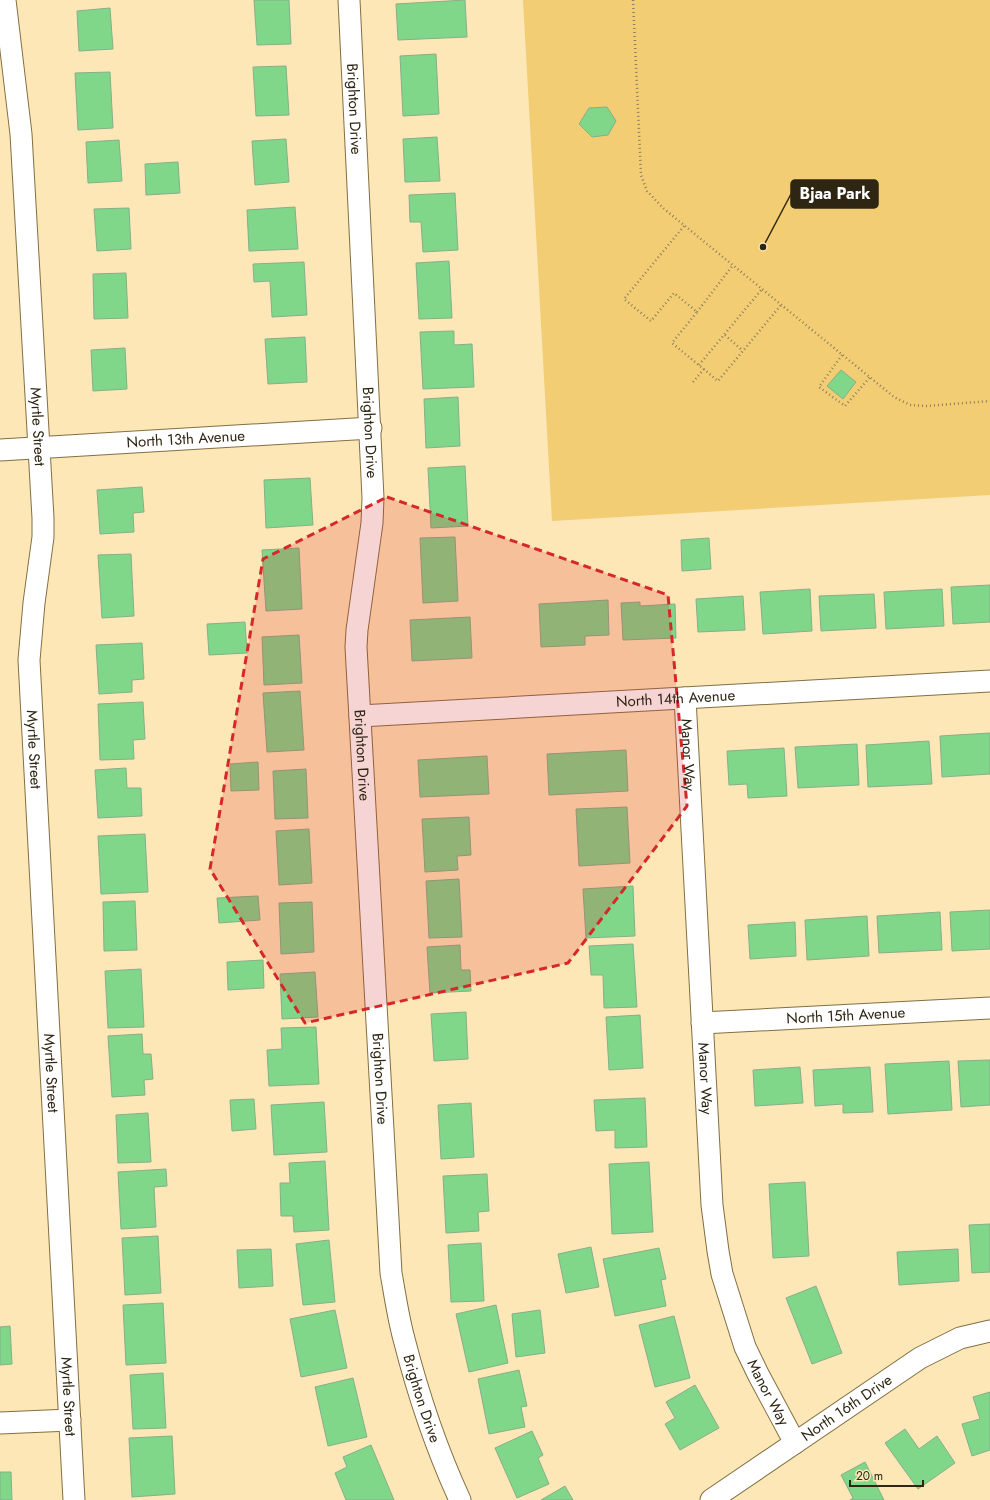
<svg xmlns="http://www.w3.org/2000/svg" width="990" height="1500" font-family="Jost,sans-serif">
  <rect width="100%" height="100%" fill="#fde7b7"/>
  <polygon fill="#f3cd73" points="523,0 990,0 990,495 552,521"/>
  <g fill="#80d78a" stroke="#87ae8a">
    <polygon points="254,0 289,0 291,44 257,45"/>
    <polygon points="465,0 467,37 398,40 396,4"/>
    <polygon points="110,8 113,49 79,51 77,11"/>
    <polygon points="436,54 439,114 403,116 400,56"/>
    <polygon points="286,66 289,115 256,116 253,67"/>
    <polygon points="110,72 113,128 78,130 75,73"/>
    <polygon points="607,107 616,121 608,135 592,137 579,124 589,108"/>
    <polygon points="437,137 440,181 405,182 403,139"/>
    <polygon points="286,139 289,182 255,185 252,141"/>
    <polygon points="119,140 122,181 88,183 86,142"/>
    <polygon points="178,162 180,193 146,195 145,164"/>
    <polygon points="455,193 458,250 423,252 421,222 410,222 409,195"/>
    <polygon points="295,207 298,249 249,251 247,210"/>
    <polygon points="129,208 131,249 97,251 94,209"/>
    <polygon points="449,261 452,318 419,319 416,263"/>
    <polygon points="304,262 307,315 272,317 270,281 254,282 253,264"/>
    <polygon points="126,273 128,318 94,319 93,274"/>
    <polygon points="454,331 454,345 472,344 474,387 423,389 420,332"/>
    <polygon points="305,337 307,382 268,384 265,339"/>
    <polygon points="125,348 127,389 93,391 91,350"/>
    <polygon points="841,370 856,382 843,399 827,386"/>
    <polygon points="458,397 460,446 426,448 424,399"/>
    <polygon points="465,466 468,526 431,528 428,468"/>
    <polygon points="310,478 313,525 266,528 264,480"/>
    <polygon points="142,487 144,512 133,513 134,532 100,534 97,490"/>
    <polygon points="455,537 458,601 423,603 420,538"/>
    <polygon points="709,538 711,569 682,571 681,540"/>
    <polygon points="299,548 302,609 266,611 262,550"/>
    <polygon points="131,554 134,616 102,618 98,555"/>
    <polygon points="990,585 990,622 953,624 951,587"/>
    <polygon points="810,589 812,631 763,634 760,592"/>
    <polygon points="942,589 944,626 886,629 884,592"/>
    <polygon points="874,594 876,628 821,631 819,596"/>
    <polygon points="743,596 745,630 698,632 696,599"/>
    <polygon points="608,600 609,635 585,636 585,645 541,647 539,604"/>
    <polygon points="640,602 640,606 675,604 676,638 623,640 621,603"/>
    <polygon points="470,617 472,658 412,661 410,620"/>
    <polygon points="245,622 247,653 209,655 207,624"/>
    <polygon points="299,635 302,683 264,685 262,637"/>
    <polygon points="142,643 144,679 132,680 132,692 99,694 96,645"/>
    <polygon points="300,691 304,750 267,752 263,693"/>
    <polygon points="143,702 145,739 133,740 134,759 100,760 98,704"/>
    <polygon points="990,733 990,774 942,777 940,736"/>
    <polygon points="929,741 932,784 868,787 866,745"/>
    <polygon points="857,744 859,785 798,788 795,747"/>
    <polygon points="784,748 787,796 748,798 747,784 729,785 727,751"/>
    <polygon points="626,750 628,791 549,795 547,754"/>
    <polygon points="487,756 489,794 420,797 418,760"/>
    <polygon points="258,762 259,790 231,791 230,764"/>
    <polygon points="126,768 127,788 141,788 142,816 98,818 95,770"/>
    <polygon points="306,769 308,818 275,819 273,771"/>
    <polygon points="627,807 630,863 579,866 576,809"/>
    <polygon points="469,817 471,855 457,856 458,870 425,872 422,819"/>
    <polygon points="309,829 312,883 279,885 276,831"/>
    <polygon points="145,834 148,892 101,894 98,836"/>
    <polygon points="459,879 462,937 429,938 426,881"/>
    <polygon points="633,886 635,936 586,938 583,889"/>
    <polygon points="258,896 260,920 219,923 217,898"/>
    <polygon points="135,901 137,950 104,951 103,902"/>
    <polygon points="312,902 314,952 281,954 279,903"/>
    <polygon points="990,910 990,949 952,951 950,912"/>
    <polygon points="940,912 942,950 879,953 877,916"/>
    <polygon points="867,916 869,956 807,960 805,920"/>
    <polygon points="795,922 796,956 750,959 748,925"/>
    <polygon points="633,944 637,1007 604,1008 603,975 591,975 589,946"/>
    <polygon points="460,945 461,970 470,970 471,991 430,993 427,947"/>
    <polygon points="263,960 264,988 228,990 227,962"/>
    <polygon points="141,969 144,1027 108,1028 105,971"/>
    <polygon points="315,972 318,1017 282,1019 280,974"/>
    <polygon points="466,1012 468,1059 434,1061 431,1014"/>
    <polygon points="640,1015 643,1068 609,1070 606,1017"/>
    <polygon points="316,1027 319,1084 269,1086 267,1050 282,1049 281,1028"/>
    <polygon points="142,1034 143,1054 151,1054 153,1079 144,1080 145,1095 112,1097 108,1036"/>
    <polygon points="990,1060 990,1105 961,1107 958,1061"/>
    <polygon points="949,1061 952,1110 888,1114 885,1064"/>
    <polygon points="800,1067 803,1103 755,1106 753,1070"/>
    <polygon points="870,1067 873,1112 843,1113 843,1104 815,1106 813,1070"/>
    <polygon points="645,1098 647,1147 615,1148 615,1130 596,1131 594,1100"/>
    <polygon points="254,1099 256,1129 232,1131 230,1100"/>
    <polygon points="324,1102 327,1152 274,1155 271,1105"/>
    <polygon points="471,1103 474,1157 441,1159 438,1105"/>
    <polygon points="148,1113 151,1162 118,1163 116,1115"/>
    <polygon points="325,1161 329,1230 294,1232 293,1216 281,1216 280,1183 290,1183 289,1163"/>
    <polygon points="649,1162 653,1232 612,1234 609,1164"/>
    <polygon points="166,1169 167,1186 154,1187 156,1227 121,1229 118,1172"/>
    <polygon points="487,1174 489,1211 478,1212 479,1231 446,1233 443,1176"/>
    <polygon points="805,1182 809,1256 773,1258 769,1184"/>
    <polygon points="990,1224 990,1272 972,1273 969,1225"/>
    <polygon points="158,1236 161,1293 125,1295 122,1238"/>
    <polygon points="329,1240 335,1302 303,1305 296,1244"/>
    <polygon points="481,1243 484,1301 451,1302 448,1245"/>
    <polygon points="591,1247 599,1287 566,1293 558,1254"/>
    <polygon points="659,1248 666,1279 661,1280 666,1306 615,1316 603,1259"/>
    <polygon points="271,1249 273,1286 239,1288 237,1250"/>
    <polygon points="958,1249 959,1281 899,1285 897,1252"/>
    <polygon points="816,1286 842,1353 812,1364 786,1298"/>
    <polygon points="163,1303 166,1363 126,1365 123,1305"/>
    <polygon points="496,1305 508,1363 469,1372 456,1314"/>
    <polygon points="335,1310 347,1368 301,1377 290,1319"/>
    <polygon points="540,1310 545,1353 516,1357 512,1314"/>
    <polygon points="674,1316 690,1378 655,1387 639,1325"/>
    <polygon points="10,1326 12,1364 0,1365 0,1327"/>
    <polygon points="519,1370 527,1406 521,1407 525,1427 489,1434 478,1379"/>
    <polygon points="163,1373 166,1428 133,1429 130,1375"/>
    <polygon points="353,1378 367,1437 328,1446 315,1387"/>
    <polygon points="695,1385 719,1428 680,1450 665,1424 675,1418 666,1402"/>
    <polygon points="990,1392 990,1450 972,1456 962,1424 980,1419 973,1397"/>
    <polygon points="905,1429 919,1449 937,1436 955,1463 918,1489 885,1443"/>
    <polygon points="532,1431 543,1455 538,1458 549,1484 517,1498 495,1448"/>
    <polygon points="172,1436 175,1494 132,1497 129,1438"/>
    <polygon points="371,1445 394,1500 346,1500 335,1473 347,1467 343,1457"/>
    <polygon points="865,1462 884,1500 850,1500 853,1498 841,1475"/>
    <polygon points="0,1472 11,1472 12,1500 0,1500"/>
    <polygon points="565,1486 573,1500 541,1500"/>
  </g>
  <g fill="none" stroke-linecap="round" stroke-linejoin="round">
    <g stroke="#826f42" stroke-width="23">
      <g id="street">
        <path id="s1" d="M5,0L21,134L43,518V537L34,603L29,660L74,1500"/>
        <path id="s2" d="M349,0L373,498L372,523L357,630L356,647L391,1273C395,1295 398,1317 404,1339C418,1394 436,1448 460,1500"/>
        <path id="s3" d="M0,450L371,428"/>
        <path id="s4" d="M685,698L712,1205L718,1251L722,1274L745,1347L758,1374L795,1443"/>
        <path id="s5" d="M360,716L990,681"/>
        <path id="s6" d="M702,1023L990,1008"/>
        <polyline points="0,1423 70,1420"/>
        <path id="s7" d="M711,1500L920,1358L960,1338L990,1331"/>
      </g>
    </g>
    <g stroke="#8d7f5e" stroke-width="2.5" stroke-dasharray="1 3" stroke-linecap="butt">
      <polyline points="633,0 641,175 647,191 663,208 894,397 910,405 927,406 990,401"/>
      <polyline points="684,226 624,299 651,321 674,293 697,312 672,343 718,381 781,305"/>
      <polyline points="697,312 733,265"/>
      <polyline points="725,335 743,351"/>
      <polyline points="842,355 819,387 845,406 870,377"/>
      <polyline points="699,365 762,289"/>
      <polyline points="693,382 704,369"/>
    </g>
    <use href="#street" stroke="#fff" stroke-width="21"/>
  </g>
  <path fill="#d62828" fill-opacity="0.2" stroke="#d62828" stroke-width="3" stroke-dasharray="8 5" stroke-linejoin="round" d="M387,497L668,595L687,806L568,963L305,1023L210,869L263,559Z"/>
  <g text-anchor="middle" stroke-width="3.5" stroke-linejoin="round" paint-order="stroke">
    <g font-size="15" fill="#2e2613" stroke="#fde7b7">
      <text dy="5" stroke="none"><textPath href="#s2" startOffset="109">Brighton Drive</textPath></text>
      <text dy="5" stroke="none"><textPath href="#s1" startOffset="428">Myrtle Street</textPath></text>
      <text dy="5" stroke="none"><textPath href="#s2" startOffset="433">Brighton Drive</textPath></text>
      <text dy="5" stroke="none"><textPath href="#s3" startOffset="186">North 13th Avenue</textPath></text>
      <text dy="5" stroke="none"><textPath href="#s5" startOffset="316">North 14th Avenue</textPath></text>
      <text dy="5" stroke="none"><textPath href="#s1" startOffset="752">Myrtle Street</textPath></text>
      <text dy="5" stroke="none"><textPath href="#s2" startOffset="757">Brighton Drive</textPath></text>
      <text dy="5" stroke="none"><textPath href="#s4" startOffset="57">Manor Way</textPath></text>
      <text dy="5" stroke="none"><textPath href="#s6" startOffset="144">North 15th Avenue</textPath></text>
      <text dy="5" stroke="none"><textPath href="#s1" startOffset="1076">Myrtle Street</textPath></text>
      <text dy="5" stroke="none"><textPath href="#s2" startOffset="1081">Brighton Drive</textPath></text>
      <text dy="5" stroke="none"><textPath href="#s4" startOffset="381">Manor Way</textPath></text>
      <text dy="5" stroke="none"><textPath href="#s4" startOffset="705">Manor Way</textPath></text>
      <text dy="5" stroke="none"><textPath href="#s1" startOffset="1400">Myrtle Street</textPath></text>
      <text dy="5" stroke="none"><textPath href="#s2" startOffset="1405">Brighton Drive</textPath></text>
      <text dy="5" stroke="none"><textPath href="#s7" startOffset="164">North 16th Drive</textPath></text>
    </g>
  </g>
  <path fill="none" stroke="#2e2613" stroke-width="1.5" d="M763 247L791 194"/>
  <circle fill="#2e2613" stroke="#fde7b7" stroke-width="1.5" cx="763" cy="247" r="4"/>
  <rect fill="#2e2613" stroke="#2e2613" stroke-width="1.5" x="791" y="180" width="87" height="28" rx="4"/>
  <g font-size="16" text-anchor="middle" font-weight="bold" fill="#fff">
    <text x="835" y="199">Bjaa Park</text>
  </g>
  <path d="M850 1480v6h73v-6" fill="none" stroke="#2e2613" stroke-width="2"/>
  <text x="856" y="1480" font-size="12" fill="#2e2613" stroke="#fde7b7" stroke-width="3" paint-order="stroke">20 m</text>
</svg>
